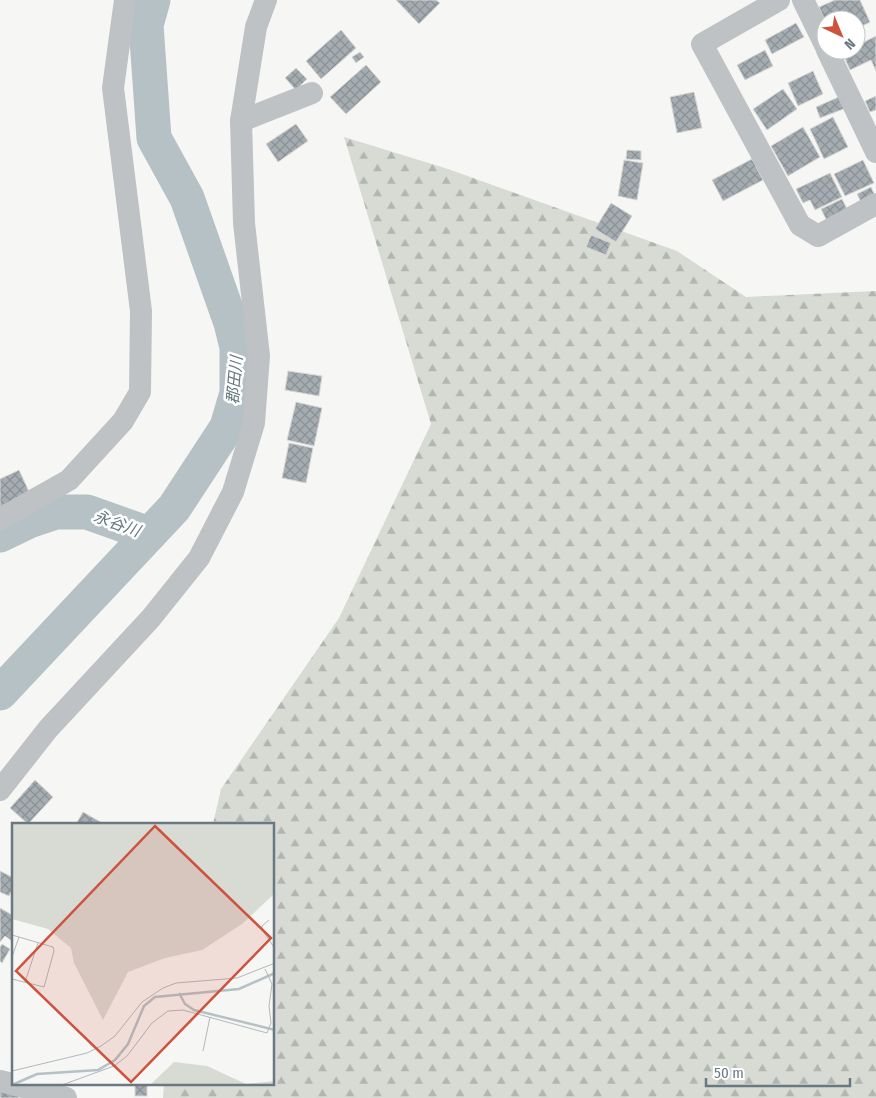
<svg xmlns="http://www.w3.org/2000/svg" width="876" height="1098" font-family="'Fira Sans Condensed','Noto Sans JP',sans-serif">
  <defs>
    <pattern id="forest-firs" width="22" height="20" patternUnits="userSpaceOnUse" patternTransform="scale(1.25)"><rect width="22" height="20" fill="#d7dbd4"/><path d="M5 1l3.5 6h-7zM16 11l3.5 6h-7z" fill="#b2b6b1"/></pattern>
    <pattern id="building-cross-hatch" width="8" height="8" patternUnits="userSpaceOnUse" patternTransform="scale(1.25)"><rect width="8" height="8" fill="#a6adb2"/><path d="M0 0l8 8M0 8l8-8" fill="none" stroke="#8b9296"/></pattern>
  </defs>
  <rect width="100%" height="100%" fill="#f6f6f4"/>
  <polygon fill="url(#forest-firs)" points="344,137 448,169 677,251 746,297 876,291 876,1098 163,1098 164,1084 274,1084 274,824 213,824 221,789 339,618 431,424"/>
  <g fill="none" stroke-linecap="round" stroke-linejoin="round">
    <g stroke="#b5c1c4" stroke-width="35">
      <polyline points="0,535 29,521 56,512 87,512 149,534"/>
      <polyline points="0,693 174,508 227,427 237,393 237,347 231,323 187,198 154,138 146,25 153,0"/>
    </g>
  </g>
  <g fill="url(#building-cross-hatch)" stroke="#d8d8d6">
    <polygon points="396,0 436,0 440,3 419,24"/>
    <polygon points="835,0 860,0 870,22 856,29 856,20 826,20 826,23 819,7"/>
    <polygon points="796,23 804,37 772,54 765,40"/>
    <polygon points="341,30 356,48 321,79 306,61"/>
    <polygon points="876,36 876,71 871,60 850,70 842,52 847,50 856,50 856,46"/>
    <polygon points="765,50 773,66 745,80 737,65"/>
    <polygon points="360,52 364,57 356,63 352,57"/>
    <polygon points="366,65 381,82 346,114 330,97"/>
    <polygon points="296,68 307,79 296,90 285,78"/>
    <polygon points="813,71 823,94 798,106 788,83"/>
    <polygon points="783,89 797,109 767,130 753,109"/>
    <polygon points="694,92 702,128 677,133 670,97"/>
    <polygon points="841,96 846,108 820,118 816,107"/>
    <polygon points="876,96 876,110 870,112 865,101"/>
    <polygon points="833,117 848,147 824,159 810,129"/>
    <polygon points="296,124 308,141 278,162 266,144"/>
    <polygon points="803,127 820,157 788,176 771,146"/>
    <polygon points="627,150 641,151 641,160 626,159"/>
    <polygon points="752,159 763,180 723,201 712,180"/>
    <polygon points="624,160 643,163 637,200 618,196"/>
    <polygon points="863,160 874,183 845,196 834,174"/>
    <polygon points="830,173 842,197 815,210 810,200 803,203 796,189"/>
    <polygon points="871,187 876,198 863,206 857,194"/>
    <polygon points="842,199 849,213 828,223 821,209"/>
    <polygon points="611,203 632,216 616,242 595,229"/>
    <polygon points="591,235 611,243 606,255 586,247"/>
    <polygon points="288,371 322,376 319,396 285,390"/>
    <polygon points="296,402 322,408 314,446 287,440"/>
    <polygon points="289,443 313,448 306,483 282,478"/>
    <polygon points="19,470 31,496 0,510 0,479"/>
    <polygon points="35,780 53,797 28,824 10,808"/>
    <polygon points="83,812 104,824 76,824"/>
    <polygon points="0,871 14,878 14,886 9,896 0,892"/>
    <polygon points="0,908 14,916 12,941 5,936 0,942"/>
    <polygon points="2,944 10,949 2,963 0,961 0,947"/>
    <rect x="135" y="1084" width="12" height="12"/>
    <polygon points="0,1089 19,1094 18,1098 0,1098"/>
  </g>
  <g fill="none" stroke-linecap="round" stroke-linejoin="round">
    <g stroke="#bec2c5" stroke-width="22">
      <polyline points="779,0 702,44 800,225 818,236 876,204"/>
      <polyline points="803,0 826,47"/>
      <polyline points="827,50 876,152"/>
      <polyline points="241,121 312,93"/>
      <polyline points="0,519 69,480 123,421 140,392 141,311 113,88 125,0"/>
      <polyline points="0,790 48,729 151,618 199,558 233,492 254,423 259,356 244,223 241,121 256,27 266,0"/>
      <polyline points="0,1081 66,1098"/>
    </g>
  </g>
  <g text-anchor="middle" stroke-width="5" stroke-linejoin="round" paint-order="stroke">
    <g font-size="16" font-style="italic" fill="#65797d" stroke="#fff">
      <text transform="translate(234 380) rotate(-85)" y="6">郡田川</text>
      <text transform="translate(117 523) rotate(20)" y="6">永谷川</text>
    </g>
  </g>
  <g transform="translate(12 823)">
    <rect width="262" height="262" fill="#f6f6f4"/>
    <path d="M0,1H262V71L230,101L190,127L153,135L116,149L91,197L62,140L59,125L36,106L0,96ZM162,239L195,243L234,261L262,258V262H138Z" fill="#d7dbd4"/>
    <path fill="none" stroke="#b5c1c4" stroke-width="2.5" d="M167,170L173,181L182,187L263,207M0,262L25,251L86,247L103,237L116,221L132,183L143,174L227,166L263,150"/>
    <path fill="none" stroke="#b1b9bc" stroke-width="1" d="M257,97L250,103V106L263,126M0,112L41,124L42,128L32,164L0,156M0,134L7,114M13,159L26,120M191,228L198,194M0,248L75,230L89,223L103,213L130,179L151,165L164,160L225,155L263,140M50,262L102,243L115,233L140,200L156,188L171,187L255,210L259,200L257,183L260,161L253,146"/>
    <path fill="#cd533d" fill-opacity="0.15" stroke="#cd533d" stroke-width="2.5" d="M143,3L259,115L119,259L4,148Z"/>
    <rect width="262" height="262" fill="none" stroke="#697881" stroke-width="2.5"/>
  </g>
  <g transform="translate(841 35) rotate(136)"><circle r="24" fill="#ffffff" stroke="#c3c9cd"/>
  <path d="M0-4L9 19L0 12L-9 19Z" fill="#cd533d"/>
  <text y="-8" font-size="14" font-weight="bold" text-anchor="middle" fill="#697881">N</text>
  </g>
  <path d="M706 1078v8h144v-8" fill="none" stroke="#697881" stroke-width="2.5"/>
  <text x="714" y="1078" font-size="15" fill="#697881" stroke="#ffffff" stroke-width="4" paint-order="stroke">50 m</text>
</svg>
